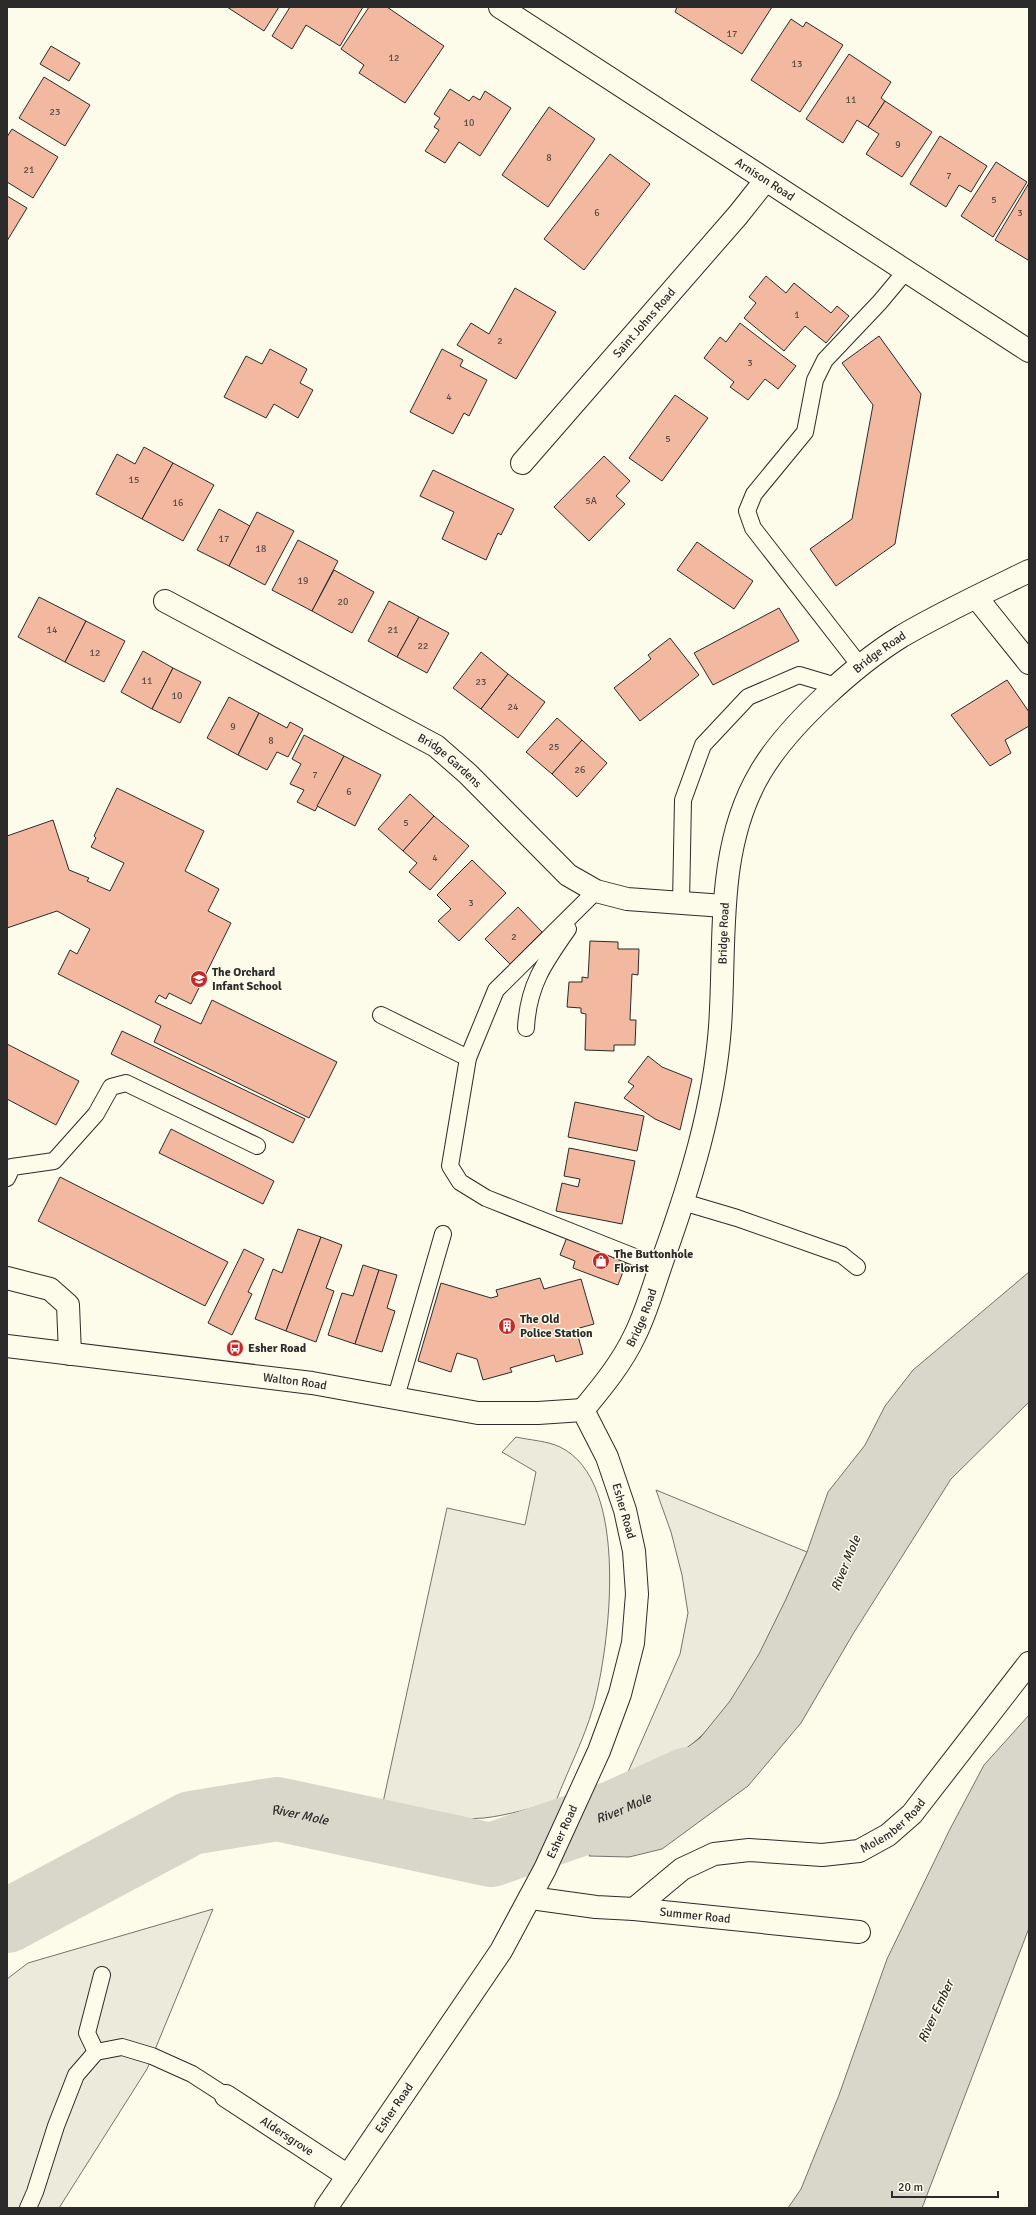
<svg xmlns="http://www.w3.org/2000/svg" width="1036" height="2215" font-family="Signika,sans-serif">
  <rect width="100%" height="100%" fill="#fdfbea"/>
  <g fill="#ecebdb" stroke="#74746e">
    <path d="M516,1437C529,1440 548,1441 560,1447C631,1481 610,1646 593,1708C584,1739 568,1770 556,1801C532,1808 509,1815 484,1818C450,1821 415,1813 382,1807L447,1508L525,1525L536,1472L502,1452Z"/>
    <path d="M656,1490L807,1552C779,1616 751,1688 700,1737C678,1759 648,1773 621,1788L680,1654L688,1613L682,1575L671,1532Z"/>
    <polygon points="213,1909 147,2069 59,2208 7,2208 7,1979 28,1963"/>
  </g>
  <g fill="#d8d7c9" stroke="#74746e">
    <polygon points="1029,1272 1029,1402 951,1479 853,1634 801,1723 748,1786 662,1849 629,1857 589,1856 621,1788 666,1763 700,1738 730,1701 759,1654 786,1599 807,1552 828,1492 865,1445 885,1406 913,1370"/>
    <polygon points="1029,1715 1029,1928 922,2208 788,2208 801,2189 839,2095 887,1959 950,1829 984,1765"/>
  </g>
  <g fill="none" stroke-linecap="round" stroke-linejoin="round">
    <path stroke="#d8d7c9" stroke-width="64" id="s1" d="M7,1921L191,1823L277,1809L491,1855L615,1812L688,1779"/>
  </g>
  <g fill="#f2b8a0" stroke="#2b2b2b">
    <polygon points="227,7 279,7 264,31"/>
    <polygon points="290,7 363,7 340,46 306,25 292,49 272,36"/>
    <polygon points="369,7 387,7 444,46 405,103 359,73 364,65 341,49"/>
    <polygon points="677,7 772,7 742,54 675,12"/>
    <polygon points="791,19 803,27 806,22 843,45 800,112 751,80"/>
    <polygon points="51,46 80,63 69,81 40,64"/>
    <polygon points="849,54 891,82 881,98 885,101 868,127 857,120 843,143 806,119"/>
    <polygon points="44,77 90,105 65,146 19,118"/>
    <polygon points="450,89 469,101 473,96 480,100 485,91 511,108 480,156 459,142 445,163 425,151 439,130 434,127 440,118 434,114"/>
    <polygon points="885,101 932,132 902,177 866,154 879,134 868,127"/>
    <polygon points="549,107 595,139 548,207 502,175"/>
    <polygon points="12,129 58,157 33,198 7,182 7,137"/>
    <polygon points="940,136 987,166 971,192 959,185 946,207 910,184"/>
    <polygon points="610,154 650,184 584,270 544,239"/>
    <polygon points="996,162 1027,182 993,237 961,216"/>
    <polygon points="1029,183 1029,257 1028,260 995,240"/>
    <polygon points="7,196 27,208 7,241"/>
    <polygon points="766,276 786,293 794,283 831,313 837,306 849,316 826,343 805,326 784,351 744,318 756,303 749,297"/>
    <polygon points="515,288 556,312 516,379 457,345 471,323 489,334"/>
    <polygon points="740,323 796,366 778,389 765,379 748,400 730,387 734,382 704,358 720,337 726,342"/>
    <polygon points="879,336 921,394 895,544 836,586 810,549 852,519 873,405 842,363"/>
    <polygon points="270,349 307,369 300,383 313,390 298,418 274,404 266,418 224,397 246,356 262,364"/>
    <polygon points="442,349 463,360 460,366 487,380 469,416 464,413 453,434 410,412"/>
    <polygon points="675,395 708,418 662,481 629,458"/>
    <polygon points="144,447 173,463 142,519 96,494 117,454 135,464"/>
    <polygon points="604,456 630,481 616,496 625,504 589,541 554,507"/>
    <polygon points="173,463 214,485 183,541 142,519"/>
    <polygon points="433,470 514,509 501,535 498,533 486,560 442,539 454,512 420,496"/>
    <polygon points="219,509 250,526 229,566 197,550"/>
    <polygon points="257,512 294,531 265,585 229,566"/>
    <polygon points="298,540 338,561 312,611 272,590"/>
    <polygon points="697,542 753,581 734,609 677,570"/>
    <polygon points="334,570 374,592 352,633 312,611"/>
    <polygon points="39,597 86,621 65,662 18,637"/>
    <polygon points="389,601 419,617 397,657 368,641"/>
    <polygon points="779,608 799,641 713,685 694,653"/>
    <polygon points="419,617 449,633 427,673 397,657"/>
    <polygon points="86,621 125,641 104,682 65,662"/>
    <polygon points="670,638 699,675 640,721 614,688 651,659 648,655"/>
    <polygon points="143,651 173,668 152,709 121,692"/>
    <polygon points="481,652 508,674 481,709 453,688"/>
    <polygon points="173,668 201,682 180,723 152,709"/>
    <polygon points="508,674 545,702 518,738 481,709"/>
    <polygon points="1007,680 1029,712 1029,726 1005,740 1011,753 990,766 951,715"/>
    <polygon points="229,697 259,713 238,755 207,738"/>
    <polygon points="259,713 287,728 290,722 303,729 288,757 277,752 267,770 238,755"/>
    <polygon points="557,718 582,740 552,774 526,752"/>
    <polygon points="304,735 344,756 315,811 297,802 304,790 290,784 301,764 292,759"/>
    <polygon points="582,740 607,763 577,797 552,774"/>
    <polygon points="344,756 381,775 355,826 317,806"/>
    <polygon points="117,788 204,831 185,871 219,889 208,911 231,923 191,1004 169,993 166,999 159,995 155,1002 201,1024 212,1000 337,1062 309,1118 154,1042 161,1026 58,974 70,950 77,954 90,929 57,911 7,928 7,836 53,820 69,870 89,878 87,881 110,891 124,863 91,847 96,838 94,836"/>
    <polygon points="410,794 434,816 403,851 378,829"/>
    <polygon points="434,816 469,846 430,890 409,872 417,863 403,851"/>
    <polygon points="472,860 506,893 459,941 438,921 451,909 437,895"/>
    <polygon points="518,907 542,932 510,964 485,939"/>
    <polygon points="590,941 618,942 618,949 639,949 638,975 632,974 630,1020 636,1020 635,1045 614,1045 614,1051 585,1050 586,1014 581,1013 581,1008 567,1007 569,982 582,982 582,977 588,978"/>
    <polygon points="122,1031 305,1119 293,1143 111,1054"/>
    <polygon points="7,1044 79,1081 56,1125 7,1099"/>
    <polygon points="648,1056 662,1067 692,1079 680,1130 655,1119 624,1098 634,1086 628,1082"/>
    <polygon points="575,1102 644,1116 637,1151 568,1137"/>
    <polygon points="171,1129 274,1181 263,1204 159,1153"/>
    <polygon points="569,1148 635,1161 622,1224 556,1211 562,1183 578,1187 580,1179 564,1176"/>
    <polygon points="60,1177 228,1262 205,1306 38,1221"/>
    <polygon points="298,1229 321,1237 286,1331 255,1319 273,1269 282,1273"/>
    <polygon points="321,1237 342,1245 326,1288 334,1291 316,1342 286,1331"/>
    <polygon points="567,1237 627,1261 618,1285 573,1268 575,1261 560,1255"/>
    <polygon points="244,1249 264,1259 248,1292 252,1294 232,1335 208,1323"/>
    <polygon points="363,1265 379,1270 355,1344 328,1335 342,1293 353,1296"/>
    <polygon points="379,1270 397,1275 387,1308 395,1311 382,1352 355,1344"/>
    <polygon points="540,1278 544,1289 581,1279 594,1324 576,1329 583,1354 556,1362 554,1355 510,1368 512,1372 483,1380 477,1359 457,1353 451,1372 418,1361 441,1283 491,1298 498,1296 496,1290"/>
  </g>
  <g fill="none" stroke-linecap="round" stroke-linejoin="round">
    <g stroke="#2b2b2b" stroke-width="18">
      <g id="service">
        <polyline points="861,667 753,528 747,511 754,494 805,432 815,380 825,360 880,302 905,272"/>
        <polyline points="596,891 496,990 468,1058 450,1166 460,1182 486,1198 660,1267"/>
        <polyline points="681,903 683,800 703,745 748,697 799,675 836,686"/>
        <polyline points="381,1015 468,1058"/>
        <path d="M526,1028C528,986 544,963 568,929"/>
        <polyline points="7,1178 12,1167 54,1161 96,1114 111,1087 126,1083 257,1146"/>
        <polyline points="683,1202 737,1218 842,1255 857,1267"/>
        <polyline points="396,1397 443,1234"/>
        <polyline points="96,2052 87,2033 102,1975"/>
        <polyline points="28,2208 35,2192 56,2126 76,2075 96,2052 122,2047 152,2056 192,2074 226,2096"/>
      </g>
    </g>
    <g stroke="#2b2b2b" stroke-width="24">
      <g id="minor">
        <path id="s2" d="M500,7L1029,351"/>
        <path id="s3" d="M522,463L738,215L765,181"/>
        <polyline points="976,597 1029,663"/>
        <path id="s4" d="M165,601L436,746L468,774L568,875L596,891L627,899L724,906"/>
        <polyline points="7,1278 50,1289 68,1305 70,1354"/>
        <path id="s5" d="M531,1898L596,1907L634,1909L859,1932"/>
        <path id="s6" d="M634,1909L682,1869L714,1854L749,1850L822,1855L859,1851L888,1835L912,1814L1029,1663"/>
        <path id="s7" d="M226,2096L348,2176"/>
      </g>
    </g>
    <g stroke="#2b2b2b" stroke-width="24">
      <g id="secondary">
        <path id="s8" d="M7,1346L312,1383L478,1413H538L583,1410"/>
        <path id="s9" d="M583,1410C602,1387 622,1363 635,1335C647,1311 654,1284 663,1259C690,1184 714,1107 720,1027C726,943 715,849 760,773C788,725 855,665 902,636C943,612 986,592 1029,571"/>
        <path id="s10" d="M326,2208L501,1951L545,1869L599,1751L620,1694L633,1643L637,1594L634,1551L625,1510L607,1457L583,1410"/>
      </g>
    </g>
    <use href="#service" stroke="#fdfbea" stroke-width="16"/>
    <use href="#minor" stroke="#fdfbea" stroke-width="22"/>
    <use href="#secondary" stroke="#fdfbea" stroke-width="22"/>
  </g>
  <defs>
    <g id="school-disc" transform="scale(0.9)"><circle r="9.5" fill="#c62828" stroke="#fdfbea"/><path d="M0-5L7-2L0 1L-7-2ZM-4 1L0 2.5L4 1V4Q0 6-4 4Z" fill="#fff"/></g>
    <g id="shop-disc" transform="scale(0.9)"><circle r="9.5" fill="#c62828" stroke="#fdfbea"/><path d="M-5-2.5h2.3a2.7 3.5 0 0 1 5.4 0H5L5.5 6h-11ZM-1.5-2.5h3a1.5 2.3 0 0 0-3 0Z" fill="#fff"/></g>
    <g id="building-disc" transform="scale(0.9)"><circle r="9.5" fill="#c62828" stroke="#fdfbea"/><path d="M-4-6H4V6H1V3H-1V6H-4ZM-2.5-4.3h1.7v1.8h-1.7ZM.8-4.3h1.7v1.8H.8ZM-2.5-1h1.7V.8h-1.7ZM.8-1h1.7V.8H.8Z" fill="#fff"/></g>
    <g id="bus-disc" transform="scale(0.9)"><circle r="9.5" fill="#c62828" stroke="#fdfbea"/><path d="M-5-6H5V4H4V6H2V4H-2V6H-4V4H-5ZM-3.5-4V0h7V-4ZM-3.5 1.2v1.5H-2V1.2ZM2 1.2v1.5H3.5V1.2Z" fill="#fff"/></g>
  </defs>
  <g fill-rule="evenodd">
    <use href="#school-disc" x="199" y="979"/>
    <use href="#shop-disc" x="601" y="1261"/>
    <use href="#building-disc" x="507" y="1326"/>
    <use href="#bus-disc" x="235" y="1348"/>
  </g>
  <g text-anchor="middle" stroke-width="3" stroke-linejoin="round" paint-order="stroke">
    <g font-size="10" fill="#5d4e48">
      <text x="732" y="37">17</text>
      <text x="394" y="61">12</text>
      <text x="797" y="67">13</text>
      <text x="851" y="103">11</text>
      <text x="55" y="115">23</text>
      <text x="469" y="126">10</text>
      <text x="898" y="148">9</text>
      <text x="549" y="161">8</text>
      <text x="29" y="173">21</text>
      <text x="949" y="179">7</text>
      <text x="994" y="203">5</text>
      <text x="597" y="216">6</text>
      <text x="1020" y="216">3</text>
      <text x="797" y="318">1</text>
      <text x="500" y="344">2</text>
      <text x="750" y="366">3</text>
      <text x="449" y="400">4</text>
      <text x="668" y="442">5</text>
      <text x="134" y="483">15</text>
      <text x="591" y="504">5A</text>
      <text x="178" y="506">16</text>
      <text x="224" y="542">17</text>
      <text x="261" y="552">18</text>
      <text x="303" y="584">19</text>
      <text x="343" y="605">20</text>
      <text x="52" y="633">14</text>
      <text x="393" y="633">21</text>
      <text x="423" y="649">22</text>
      <text x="95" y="656">12</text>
      <text x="147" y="684">11</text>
      <text x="481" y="685">23</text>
      <text x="177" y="699">10</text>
      <text x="513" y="710">24</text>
      <text x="233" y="730">9</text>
      <text x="271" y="744">8</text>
      <text x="554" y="750">25</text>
      <text x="580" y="773">26</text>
      <text x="315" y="778">7</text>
      <text x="349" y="795">6</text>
      <text x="406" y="826">5</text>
      <text x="435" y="861">4</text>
      <text x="471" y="906">3</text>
      <text x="514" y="940">2</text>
    </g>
    <g font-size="12" fill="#2b2b2b" stroke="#fdfbea">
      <text dy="4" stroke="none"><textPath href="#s2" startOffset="316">Arnison Road</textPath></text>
      <text dy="4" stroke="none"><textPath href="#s3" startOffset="186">Saint Johns Road</textPath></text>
      <text dy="4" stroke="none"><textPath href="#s9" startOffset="843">Bridge Road</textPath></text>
      <text dy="4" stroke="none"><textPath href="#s4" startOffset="327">Bridge Gardens</textPath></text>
      <text dy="4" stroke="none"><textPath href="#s9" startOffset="506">Bridge Road</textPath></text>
      <text dy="4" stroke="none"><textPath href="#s9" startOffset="110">Bridge Road</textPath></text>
      <text dy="4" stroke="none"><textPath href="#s8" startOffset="290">Walton Road</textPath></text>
      <text transform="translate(624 1511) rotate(74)" y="4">Esher Road</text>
      <text dy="4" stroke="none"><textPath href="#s6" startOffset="286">Molember Road</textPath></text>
      <text dy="4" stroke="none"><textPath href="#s10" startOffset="445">Esher Road</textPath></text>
      <text dy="4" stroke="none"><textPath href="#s5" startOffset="165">Summer Road</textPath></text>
      <text dy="4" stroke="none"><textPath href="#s10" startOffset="121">Esher Road</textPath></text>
      <text dy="4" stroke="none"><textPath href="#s7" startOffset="73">Aldersgrove</textPath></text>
    </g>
    <g font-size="12" font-weight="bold" fill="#2b2b2b" stroke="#fdfbea" text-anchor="start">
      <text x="212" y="976">The Orchard<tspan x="212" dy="14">Infant School</tspan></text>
      <text x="614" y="1258">The Buttonhole<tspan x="614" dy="14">Florist</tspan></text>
      <text x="520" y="1323">The Old<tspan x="520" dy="14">Police Station</tspan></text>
      <text x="248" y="1352">Esher Road</text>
    </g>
    <g font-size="13" font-style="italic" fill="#2b2b2b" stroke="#fdfbea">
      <text transform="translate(845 1563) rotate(-68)" y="5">River Mole</text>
      <text dy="5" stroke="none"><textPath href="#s1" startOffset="655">River Mole</textPath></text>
      <text dy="5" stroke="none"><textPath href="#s1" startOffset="319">River Mole</textPath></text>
      <text transform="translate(935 2011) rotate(-65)" y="5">River Ember</text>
    </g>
  </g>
  <rect width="1036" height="2215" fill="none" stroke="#2b2b2b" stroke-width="16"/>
  <path d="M892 2191v6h106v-6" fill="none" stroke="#2b2b2b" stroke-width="2"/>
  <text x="898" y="2191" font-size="12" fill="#2b2b2b" stroke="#fdfbea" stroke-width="3" paint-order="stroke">20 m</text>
</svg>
